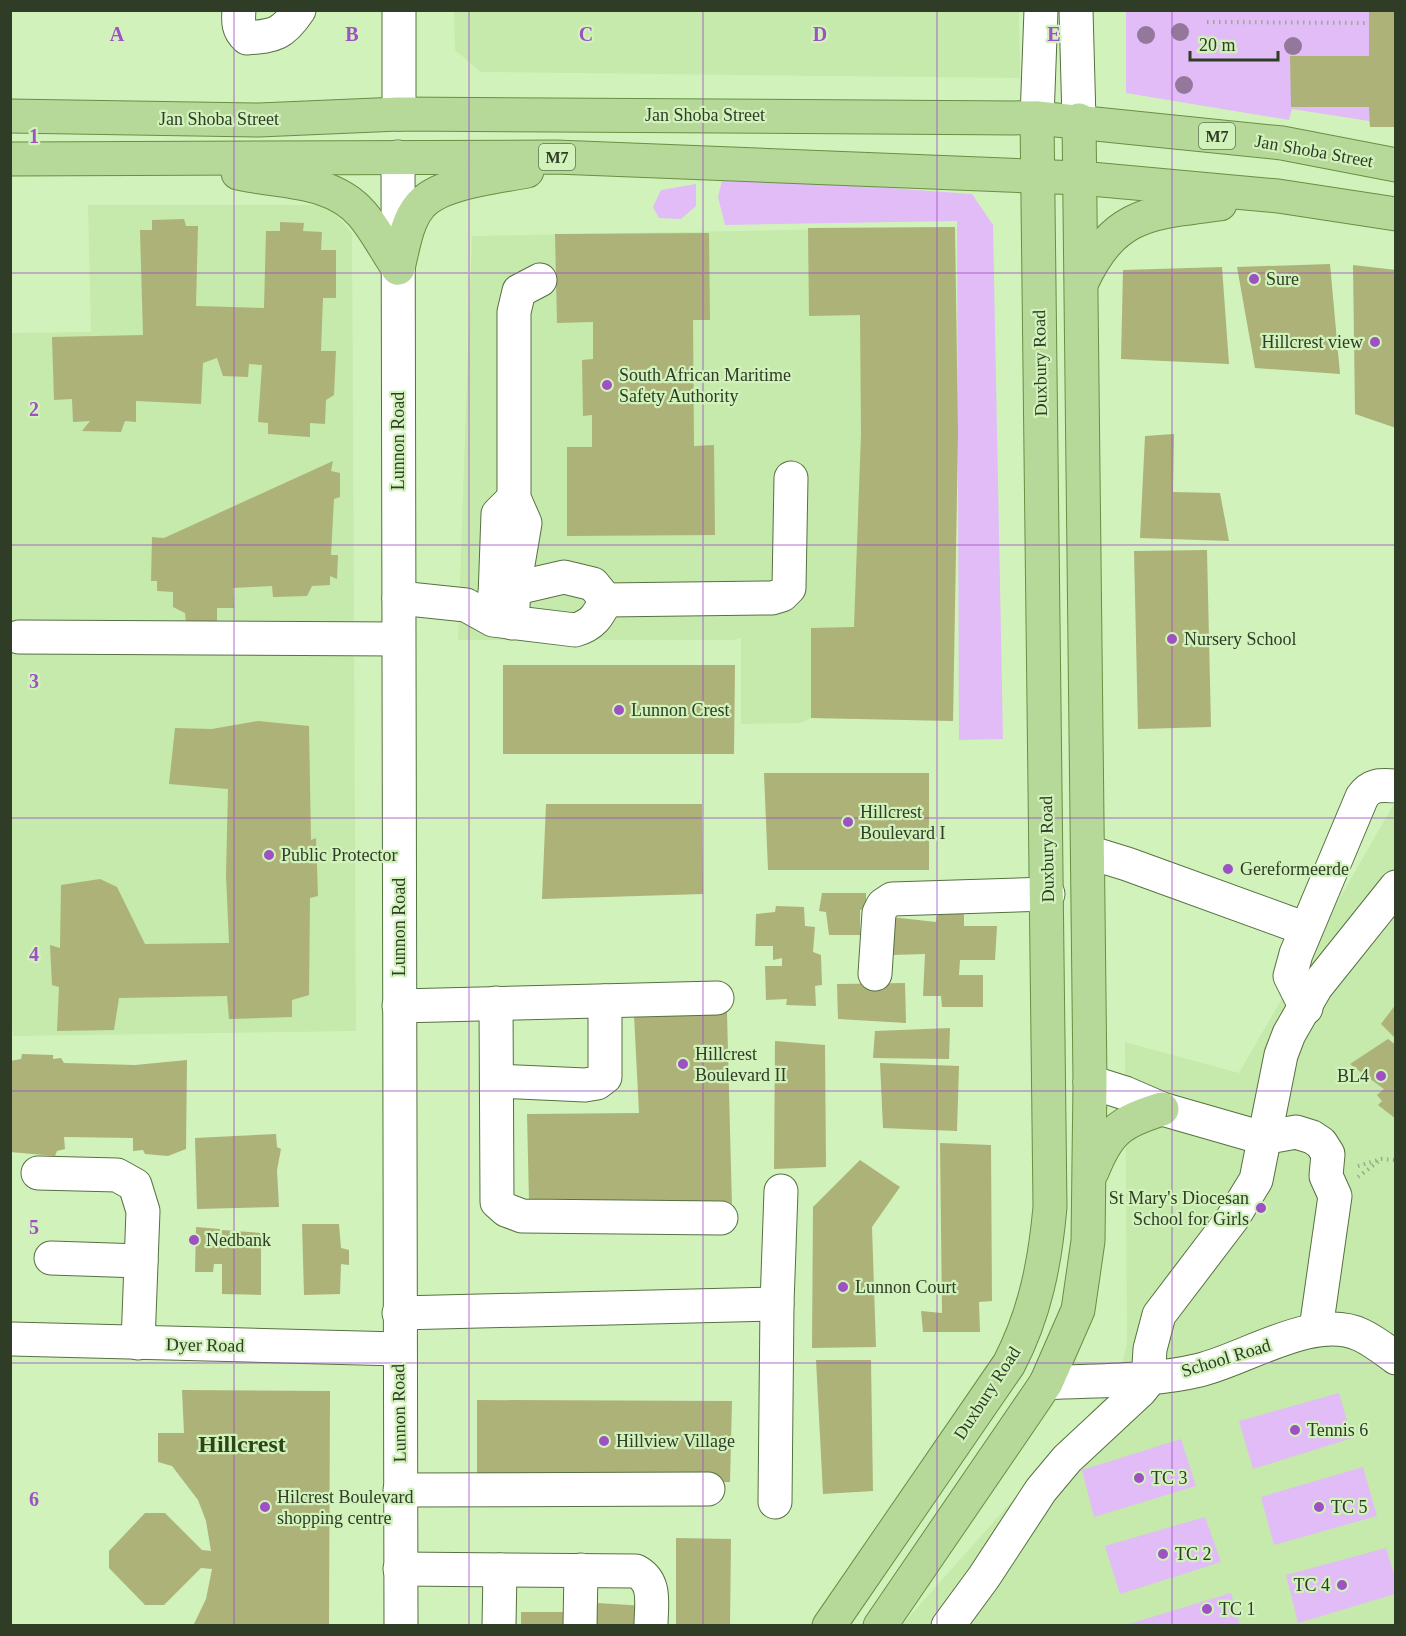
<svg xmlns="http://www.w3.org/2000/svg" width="1406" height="1636" font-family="'Times New Roman',serif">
  <rect width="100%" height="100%" fill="#d2f2bc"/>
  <g fill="#c6e9ac">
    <polygon points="454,11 1019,11 1020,78 481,72 455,50"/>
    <polygon points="88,205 328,205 352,233 356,1031 13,1036 10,1004 10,333 91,332"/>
    <polygon points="955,227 958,433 953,721 811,718 801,723 741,724 741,638 734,640 458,640 472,236"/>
    <polygon points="1395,802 1395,1625 901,1626 1118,1382 1127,1343 1125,1042 1239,1073"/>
  </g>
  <g fill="#e1bcf7">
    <polygon points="1126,11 1395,11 1395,127 1370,127 1369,121 1292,109 1289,120 1126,93"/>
    <polygon points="723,176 972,194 993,225 1003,739 959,740 957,221 725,225 718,197"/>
    <polygon points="696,184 696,206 681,219 659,218 653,207 661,190"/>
    <polygon points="1339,1393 1352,1438 1253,1469 1239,1421"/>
    <polygon points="1181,1439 1196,1486 1094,1517 1082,1470"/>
    <polygon points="1363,1467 1377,1516 1274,1545 1261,1497"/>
    <polygon points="1205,1517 1221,1562 1120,1594 1105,1546"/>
    <polygon points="1386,1548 1395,1577 1395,1594 1298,1623 1286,1575"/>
    <polygon points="1231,1593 1240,1625 1129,1625 1129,1624"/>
  </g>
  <g fill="#adb278">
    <polygon points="1369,10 1396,10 1396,127 1370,127 1369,107 1291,107 1290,56 1369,56"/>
    <polygon points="184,219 186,226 198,226 196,306 264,308 266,231 280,231 280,222 304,223 303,231 322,232 321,250 336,250 336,298 323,298 321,351 336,351 334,395 326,400 325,424 310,423 310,437 268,434 268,423 258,422 262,365 249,364 248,377 223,376 217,358 203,363 201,404 136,401 136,422 125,421 121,432 82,431 90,421 73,422 72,399 54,400 52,337 143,335 140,230 152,230 152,220"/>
    <polygon points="955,227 958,433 953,721 811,718 811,628 854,627 861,434 860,315 809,316 808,228"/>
    <polygon points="709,233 710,320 693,320 694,446 714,445 715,535 567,536 567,447 592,447 592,415 583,416 582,360 593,359 593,322 557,323 555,234"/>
    <polygon points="1330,264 1340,374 1255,368 1237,267"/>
    <polygon points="1353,265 1396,270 1396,428 1355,414"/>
    <polygon points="1222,267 1229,364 1121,359 1123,270"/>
    <polygon points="1174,434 1173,492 1220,493 1229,541 1140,538 1145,436"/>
    <polygon points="333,461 331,471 340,473 340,497 334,499 331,555 338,555 337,579 330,576 330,585 312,586 307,596 273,597 272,586 233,588 234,608 217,608 217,622 186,623 185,613 173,607 173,592 157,591 157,581 151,581 152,537 164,538"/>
    <polygon points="1207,550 1211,727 1138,729 1134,551"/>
    <polygon points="503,665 735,665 734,754 503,754"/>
    <polygon points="258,721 309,726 311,840 316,838 318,896 310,898 309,995 292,1000 292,1017 229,1019 227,996 119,998 114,1030 57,1031 59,987 52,985 50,945 60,948 61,885 100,879 117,887 145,944 229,943 226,875 228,789 169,784 175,728 212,729"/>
    <polygon points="764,773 929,773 929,870 768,870"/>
    <polygon points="546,804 702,804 703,894 542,899"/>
    <polygon points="822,893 866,893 866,909 860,910 860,935 829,935 826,912 819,911"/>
    <polygon points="776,906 804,907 805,926 815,927 813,952 821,955 822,985 815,986 816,1006 786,1005 787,999 766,1000 765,966 782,966 782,958 773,960 773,946 755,946 756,914 775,912"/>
    <polygon points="937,913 964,913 964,926 997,926 995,960 960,960 959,975 983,975 983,1007 942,1007 941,996 923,996 925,954 892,955 891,917 936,922"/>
    <polygon points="905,983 906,1023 838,1019 837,984"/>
    <polygon points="1396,1004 1396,1039 1381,1024"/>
    <polygon points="727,1012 732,1207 529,1202 527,1114 639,1113 634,1015"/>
    <polygon points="950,1028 949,1059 873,1058 875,1031"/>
    <polygon points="1388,1039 1396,1045 1396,1119 1378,1105 1382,1101 1377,1095 1384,1089 1350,1064"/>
    <polygon points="775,1041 825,1045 826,1167 774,1169"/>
    <polygon points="22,1054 53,1055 53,1059 61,1058 64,1063 135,1065 187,1060 186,1149 168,1156 145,1154 143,1150 133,1151 133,1138 64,1137 65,1149 57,1151 55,1156 10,1152 10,1061 21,1059"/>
    <polygon points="880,1063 959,1066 957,1131 883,1128"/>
    <polygon points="276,1134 277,1147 281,1149 277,1170 279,1207 197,1209 195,1138"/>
    <polygon points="940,1143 991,1145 992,1301 979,1302 980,1332 923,1332 921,1311 942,1313"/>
    <polygon points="860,1160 900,1187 872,1227 876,1347 812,1348 813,1207"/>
    <polygon points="302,1224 339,1224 341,1248 349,1250 349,1265 341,1264 340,1294 304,1295"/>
    <polygon points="196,1227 220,1229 221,1248 222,1230 261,1233 261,1295 222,1294 222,1264 214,1264 213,1272 195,1272"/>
    <polygon points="816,1360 871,1360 873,1491 823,1494"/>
    <polygon points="182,1390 330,1391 329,1626 193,1626 206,1599 212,1569 201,1568 164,1605 145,1605 109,1568 109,1551 145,1513 165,1513 202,1550 211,1551 206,1521 198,1500 172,1466 158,1462 158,1433 184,1433"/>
    <polygon points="477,1400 732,1401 730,1482 477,1483"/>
    <polygon points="676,1538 731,1539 730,1626 676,1626"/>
    <polygon points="597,1603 646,1606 646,1626 597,1626"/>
    <polygon points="521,1612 571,1612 570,1626 521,1626"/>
  </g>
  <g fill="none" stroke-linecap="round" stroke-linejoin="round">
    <g stroke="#567141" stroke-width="35">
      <g id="minor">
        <path d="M239,10C238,22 238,30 247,38C275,36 283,34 299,10"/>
        <polyline points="399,10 399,114"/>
        <polyline points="1076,10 1079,120"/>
        <polyline points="1037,118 1041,10"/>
        <polyline points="398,157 401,1626"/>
        <polyline points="495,593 564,577 593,584 606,600"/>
        <polyline points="495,597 498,514 514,498"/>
        <path d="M399,598L466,605L493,620L575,630C593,625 598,616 606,600"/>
        <polyline points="606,600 772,598 782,595 789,588 791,478"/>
        <polyline points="512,623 514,588 525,523 514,498 514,312 519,291 540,280"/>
        <polyline points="19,637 398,639"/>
        <polyline points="1088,852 1127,864 1306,929"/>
        <polyline points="875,974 879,913 883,905 892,899 1048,894"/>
        <polyline points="496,1003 497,1202 506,1210 522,1216 721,1218"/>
        <polyline points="399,1006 717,998"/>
        <path d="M1306,1008L1290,976L1296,954L1362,797C1371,784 1380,785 1396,786"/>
        <polyline points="498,1081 585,1085 597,1083 605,1077 605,1001"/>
        <polyline points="1090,1082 1125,1093 1162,1109 1263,1138 1296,1132 1312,1137 1321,1143 1328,1154 1326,1176 1335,1196 1316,1329"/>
        <polyline points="38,1173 117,1175 135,1185 143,1211 138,1343"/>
        <polyline points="51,1258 141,1261"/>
        <polyline points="399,1313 777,1304"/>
        <polyline points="12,1339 399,1349"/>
        <path d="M1046,1383C1097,1380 1150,1382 1200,1370C1248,1358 1314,1313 1361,1335C1374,1341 1385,1350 1396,1358"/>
        <polyline points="400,1490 708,1489"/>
        <polyline points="775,1502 777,1304 781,1191"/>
        <path d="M400,1569L636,1571C657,1582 651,1604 651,1626"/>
        <polyline points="499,1626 500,1570"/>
        <polyline points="580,1626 581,1570"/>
        <polyline points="948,1626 984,1577 1041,1490 1067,1459 1140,1391 1148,1381 1150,1349 1159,1315 1232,1219 1256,1180 1281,1055 1289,1034 1316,987 1396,887"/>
      </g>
    </g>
    <g stroke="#679043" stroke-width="35">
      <g id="major">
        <polyline points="10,116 259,120 399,114 1037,118 1282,143 1396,165"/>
        <polyline points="10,159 556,157 1080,178 1278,196 1396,214"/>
        <path d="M238,173C280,183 331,178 362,214C376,230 386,251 398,268"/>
        <path d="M398,268C403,249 406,223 419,207C437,182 499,177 527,171"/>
        <path d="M1082,282C1115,212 1150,213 1220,204"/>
        <path d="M1092,1172C1108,1131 1120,1122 1162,1109"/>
        <path d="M829,1626L1009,1364C1035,1314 1045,1263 1050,1207L1037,118"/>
        <polyline points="880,1626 1046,1383 1078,1310 1088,1241 1090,1082 1079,120"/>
      </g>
    </g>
    <g stroke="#96af85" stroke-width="4" stroke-dasharray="1.5 4.5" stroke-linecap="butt">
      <polyline points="1207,22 1369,23"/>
      <polyline points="1358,1166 1381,1159 1396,1160"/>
      <polyline points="1358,1177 1379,1161"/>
    </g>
    <use href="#minor" stroke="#fff" stroke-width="33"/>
    <use href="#major" stroke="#b6d898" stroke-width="33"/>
  </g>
  <g fill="#94789c">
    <circle cx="1180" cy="32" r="9"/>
    <circle cx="1146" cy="35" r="9"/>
    <circle cx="1293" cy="46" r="9"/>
    <circle cx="1184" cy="85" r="9"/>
  </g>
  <path fill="none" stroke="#9d51c3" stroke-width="1.5" stroke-opacity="0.55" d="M234,10V1626M469,10V1626M703,10V1626M937,10V1626M1172,10V1626M10,273H1396M10,545H1396M10,818H1396M10,1091H1396M10,1363H1396"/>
  <g fill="#9d51c3" stroke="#d2f2bc" stroke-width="2">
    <circle cx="1254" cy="279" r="6"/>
    <circle cx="1375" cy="342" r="6"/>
    <circle cx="607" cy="385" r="6"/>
    <circle cx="1172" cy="639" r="6"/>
    <circle cx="619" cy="710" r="6"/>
    <circle cx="848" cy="822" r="6"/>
    <circle cx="269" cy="855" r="6"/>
    <circle cx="1228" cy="869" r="6"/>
    <circle cx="683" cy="1064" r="6"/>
    <circle cx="1381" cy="1076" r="6"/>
    <circle cx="1261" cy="1208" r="6"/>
    <circle cx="194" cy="1240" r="6"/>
    <circle cx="843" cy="1287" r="6"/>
    <circle cx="1295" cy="1430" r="6"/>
    <circle cx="604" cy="1441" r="6"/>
    <circle cx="1139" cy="1478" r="6"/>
    <circle cx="265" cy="1507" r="6"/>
    <circle cx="1319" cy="1507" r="6"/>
    <circle cx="1163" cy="1554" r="6"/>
    <circle cx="1342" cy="1585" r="6"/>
    <circle cx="1207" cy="1609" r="6"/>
  </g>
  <g text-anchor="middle" stroke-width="4.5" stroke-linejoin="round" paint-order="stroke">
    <g fill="#d2f2bc" stroke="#607353" stroke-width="1.5">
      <rect x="1199" y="123" width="36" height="26" rx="4.5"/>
      <rect x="539" y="144" width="36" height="26" rx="4.5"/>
    </g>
    <g font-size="16" font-weight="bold" fill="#2f3c26">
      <text x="1217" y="142">M7</text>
      <text x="557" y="163">M7</text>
    </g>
    <g font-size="18" fill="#2f3c26" stroke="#d2f2bc">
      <text x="705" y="121">Jan Shoba Street</text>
      <text x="219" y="125">Jan Shoba Street</text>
      <text transform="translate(1314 151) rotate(10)" y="6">Jan Shoba Street</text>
      <text transform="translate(1040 363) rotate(-91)" y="6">Duxbury Road</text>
      <text transform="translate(398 441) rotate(-90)" y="6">Lunnon Road</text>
      <text transform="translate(1047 849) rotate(-91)" y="6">Duxbury Road</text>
      <text transform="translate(399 927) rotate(-90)" y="6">Lunnon Road</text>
      <text transform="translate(205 1345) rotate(1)" y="6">Dyer Road</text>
      <text transform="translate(1226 1358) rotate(-17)" y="6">School Road</text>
      <text transform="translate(987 1393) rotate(-57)" y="6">Duxbury Road</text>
      <text transform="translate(399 1413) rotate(-91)" y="6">Lunnon Road</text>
    </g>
    <g font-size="18" fill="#2f3c26" stroke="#d2f2bc" text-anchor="start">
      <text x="1266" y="285">Sure</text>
      <text x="1363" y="348" text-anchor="end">Hillcrest view</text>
      <text x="619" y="381">South African Maritime<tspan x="619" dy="21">Safety Authority</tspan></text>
      <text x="1184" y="645">Nursery School</text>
      <text x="631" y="716">Lunnon Crest</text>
      <text x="860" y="818">Hillcrest<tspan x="860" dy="21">Boulevard I</tspan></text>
      <text x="281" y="861">Public Protector</text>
      <text x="1240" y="875">Gereformeerde</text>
      <text x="695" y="1060">Hillcrest<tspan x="695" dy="21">Boulevard II</tspan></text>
      <text x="1369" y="1082" text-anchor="end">BL4</text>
      <text x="1249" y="1204" text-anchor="end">St Mary's Diocesan<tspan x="1249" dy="21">School for Girls</tspan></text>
      <text x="206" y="1246">Nedbank</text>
      <text x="855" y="1293">Lunnon Court</text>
      <text x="1307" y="1436">Tennis 6</text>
      <text x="616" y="1447">Hillview Village</text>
      <text x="1151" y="1484">TC 3</text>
      <text x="277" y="1503">Hilcrest Boulevard<tspan x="277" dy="21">shopping centre</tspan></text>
      <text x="1331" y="1513">TC 5</text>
      <text x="1175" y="1560">TC 2</text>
      <text x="1330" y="1591" text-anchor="end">TC 4</text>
      <text x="1219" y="1615">TC 1</text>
    </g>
    <g font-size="24" font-weight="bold" fill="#2c4516" stroke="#d2f2bc">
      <text x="242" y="1452">Hillcrest</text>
    </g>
  </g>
  <g font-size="20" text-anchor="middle" font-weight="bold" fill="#9d51c3" stroke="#d2f2bc" stroke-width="4.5" stroke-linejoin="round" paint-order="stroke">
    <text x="117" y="41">A</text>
    <text x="352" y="41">B</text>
    <text x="586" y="41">C</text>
    <text x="820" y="41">D</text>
    <text x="1054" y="41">E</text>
    <text x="34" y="143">1</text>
    <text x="34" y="416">2</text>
    <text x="34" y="688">3</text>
    <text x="34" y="961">4</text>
    <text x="34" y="1234">5</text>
    <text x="34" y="1506">6</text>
  </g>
  <rect width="1406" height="1636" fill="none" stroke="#2f3c26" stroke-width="24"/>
  <path d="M1190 51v9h88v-9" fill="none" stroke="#2f3c26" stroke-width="3"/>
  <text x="1199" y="51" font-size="18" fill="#2f3c26" stroke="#d2f2bc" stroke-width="4.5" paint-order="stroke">20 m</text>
</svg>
